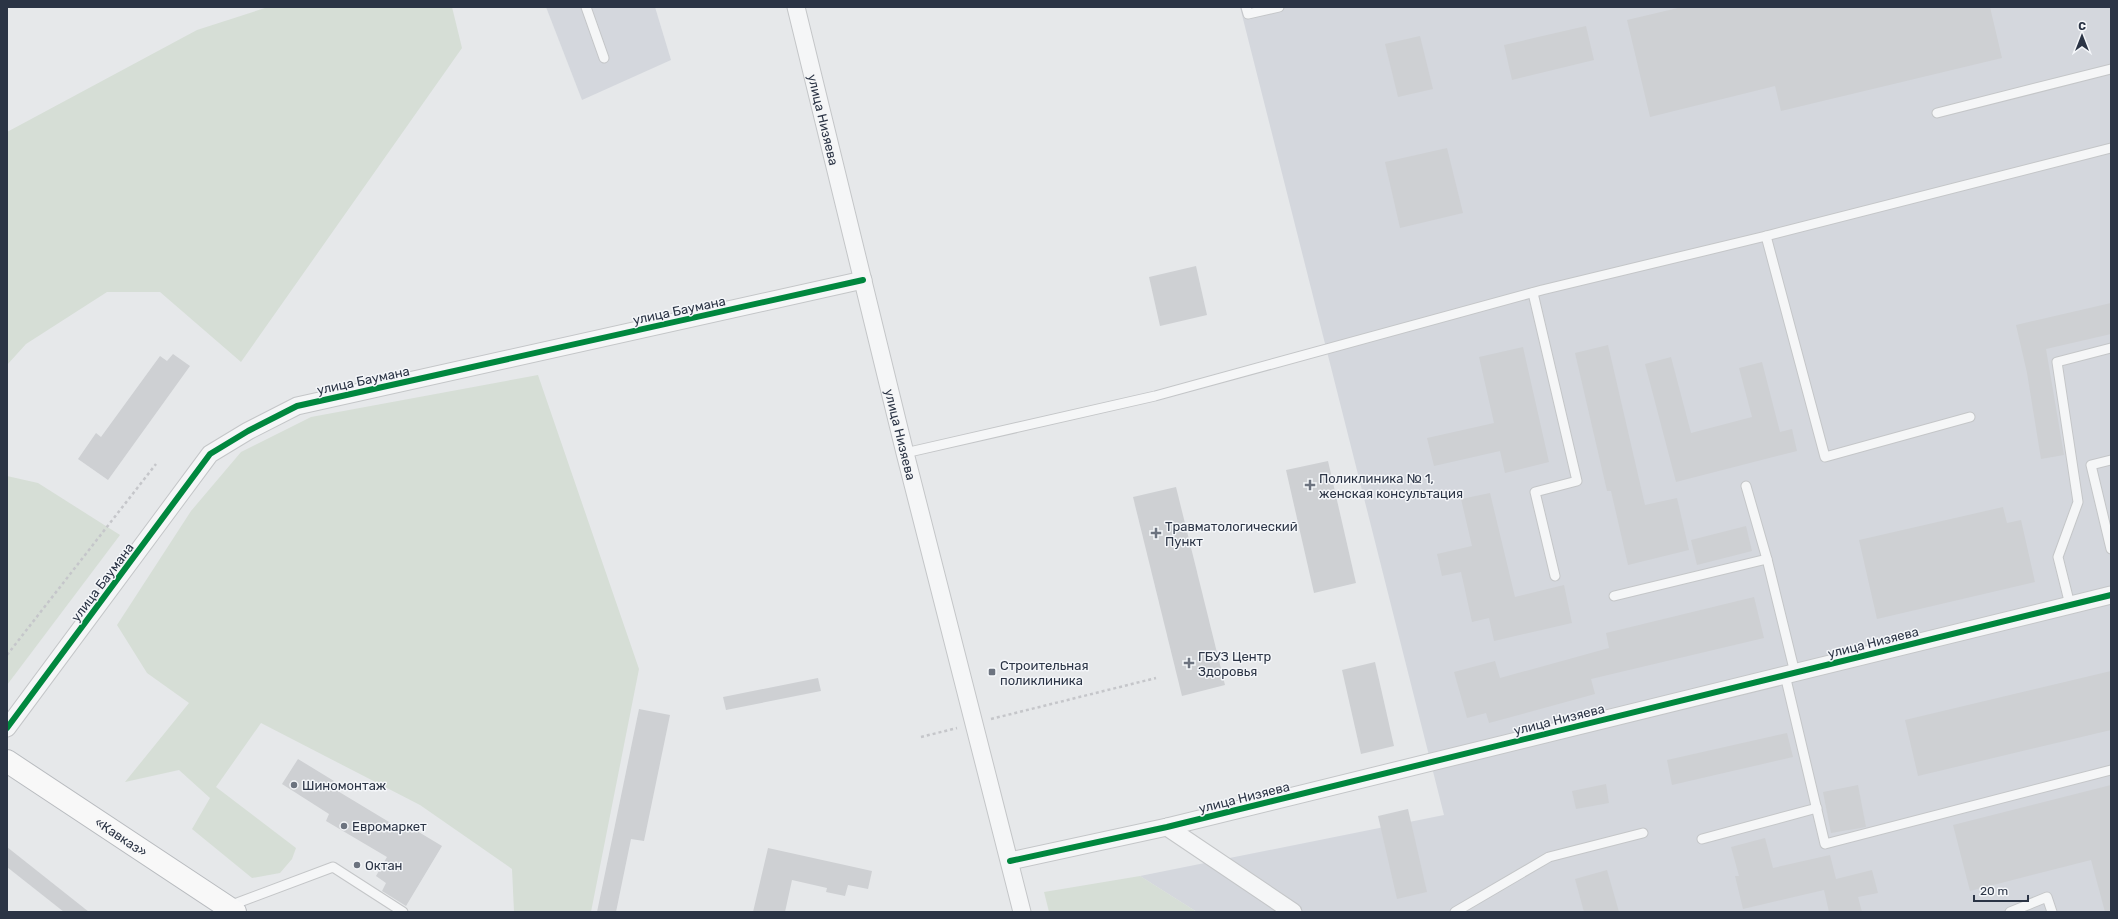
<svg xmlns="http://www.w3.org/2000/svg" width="2118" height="919" font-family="Rubik,sans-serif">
  <rect width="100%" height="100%" fill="#e6e8ea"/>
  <g fill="#d4d7dd">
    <polygon points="546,7 655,7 671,60 582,100"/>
    <polygon points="1240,7 2111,7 2111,912 1197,912 1140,876 1444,815"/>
  </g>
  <g fill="#d6ded6">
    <polygon points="268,7 452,7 462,48 241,362 160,292 107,292 26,344 7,365 7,132 197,30"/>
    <polygon points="538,375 639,669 591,912 514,912 512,869 420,805 261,723 216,787 296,848 292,859 280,873 252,878 192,829 210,798 179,770 125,782 189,703 147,673 117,625 191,511 241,452 311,417"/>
    <polygon points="7,476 38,483 120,535 7,685"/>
    <polygon points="1140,876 1197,912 1049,912 1044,892"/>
  </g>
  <g fill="#ced0d3">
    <polygon points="1682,7 1990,7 2002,58 1781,111 1775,86 1650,117 1627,20"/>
    <polygon points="1586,26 1594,60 1512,80 1504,45"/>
    <polygon points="1420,36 1433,89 1398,97 1385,44"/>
    <polygon points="1447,148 1463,213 1400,228 1385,162"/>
    <polygon points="1196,266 1207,315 1160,326 1149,277"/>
    <polygon points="2111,303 2111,334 2046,349 2064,455 2041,459 2027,373 2016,325"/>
    <polygon points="1608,345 1645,505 1677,498 1689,550 1628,565 1611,491 1607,491 1575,353"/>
    <polygon points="1523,347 1549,462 1505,473 1500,451 1434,466 1427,438 1494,423 1479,357"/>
    <polygon points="173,354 190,366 108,480 78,459 96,433 101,437 160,356 167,361"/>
    <polygon points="1671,357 1691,433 1752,417 1739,368 1762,362 1780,432 1792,429 1797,451 1676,482 1645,364"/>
    <polygon points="1328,461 1356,583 1314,593 1286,470"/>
    <polygon points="1176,487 1225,685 1182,696 1133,497"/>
    <polygon points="1490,493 1515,597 1564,585 1572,623 1494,641 1489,618 1472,622 1461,572 1442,576 1437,554 1472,546 1461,499"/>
    <polygon points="2003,507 2007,523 2021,520 2035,582 1877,619 1859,540"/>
    <polygon points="1746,526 1752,551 1697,565 1691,540"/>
    <polygon points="1754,597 1764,638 1591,679 1595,694 1489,723 1486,713 1467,718 1454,672 1495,661 1500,678 1609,648 1606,633"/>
    <polygon points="1375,662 1394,746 1361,754 1342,670"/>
    <polygon points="2111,671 2111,730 1918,776 1905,720"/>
    <polygon points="818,678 821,691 726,710 723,697"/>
    <polygon points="639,709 670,715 644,841 631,839 616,912 597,912"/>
    <polygon points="1787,733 1793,757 1672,785 1667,760"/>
    <polygon points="298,759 334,781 331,787 404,831 407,825 442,846 406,906 382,891 386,883 376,876 387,857 326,821 329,814 282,784"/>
    <polygon points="1606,784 1609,803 1576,809 1572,791"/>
    <polygon points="1858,785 1866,827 1831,833 1823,792"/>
    <polygon points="2111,785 2111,912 2105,912 2091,860 1970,891 1953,825"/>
    <polygon points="1408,809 1427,892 1397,899 1378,816"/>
    <polygon points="1765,838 1773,868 1830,855 1836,879 1872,870 1878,893 1858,897 1862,912 1829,912 1824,890 1743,909 1735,876 1739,876 1731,847"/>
    <polygon points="7,847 89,912 64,912 7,867"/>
    <polygon points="768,848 872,871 868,889 848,885 845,896 826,892 827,888 792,880 785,912 753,912"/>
    <polygon points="1607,870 1619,912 1584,912 1575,879"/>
  </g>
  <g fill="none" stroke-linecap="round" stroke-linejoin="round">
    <g stroke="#c4c6c8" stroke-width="11">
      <g id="lane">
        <polyline points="586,7 604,58"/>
        <polyline points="1246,7 1248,14 1279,7"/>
        <polyline points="1937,113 2111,69"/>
        <polyline points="1766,236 1825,457 1970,417"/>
        <polyline points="1533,293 1577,481 1535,492 1555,576"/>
        <polyline points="905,453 1155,396 1542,290 1766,236 2111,148"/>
        <polyline points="2111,460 2091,465 2111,549"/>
        <polyline points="1746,486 1767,559 1795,673"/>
        <polyline points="1614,596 1767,559"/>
        <polyline points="2070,605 2058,557 2078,502 2057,362 2111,348"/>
        <polyline points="1785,675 1825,844 2111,770"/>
        <polyline points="1702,839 1817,808"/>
        <polyline points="229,906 333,867 403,912"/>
        <polyline points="1455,912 1549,857 1643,833"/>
        <polyline points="2010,912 2047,897 2052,912"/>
      </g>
    </g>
    <g stroke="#c4c6c8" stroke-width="19">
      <g id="street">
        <path id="s1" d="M796,7L905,453L1022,912"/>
        <polyline points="7,728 210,454 248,431 297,406 863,280"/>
        <polyline points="1167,827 1293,912"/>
        <polyline points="1010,861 1167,827 2111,595"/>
      </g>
    </g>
    <g stroke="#b8bbbf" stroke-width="24">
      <g id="highway">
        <path id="s2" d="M7,761L235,912"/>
      </g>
    </g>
    <g stroke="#c5c6ca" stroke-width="2.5" stroke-dasharray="3 3" stroke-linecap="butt">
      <polyline points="7,655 156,464"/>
      <polyline points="991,719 1156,678"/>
      <polyline points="921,737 957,728"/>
    </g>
    <use href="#lane" stroke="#f5f6f7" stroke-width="9"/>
    <use href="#street" stroke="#f5f6f7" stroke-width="17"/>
    <use href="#highway" stroke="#f8f8f8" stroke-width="22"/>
    <g stroke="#f4f6f9" stroke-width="8">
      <g id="cycleway">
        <polyline points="7,728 210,454 248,431 297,406 863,280"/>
        <polyline points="1010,861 1167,827 2111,595"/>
      </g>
    </g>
    <use href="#cycleway" stroke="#00873e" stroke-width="6"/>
  </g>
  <g fill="#6c737f" stroke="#f4f6f9" stroke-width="1.5">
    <path d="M1308 479h4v4h4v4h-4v4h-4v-4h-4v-4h4z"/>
    <path d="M1154 527h4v4h4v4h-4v4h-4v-4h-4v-4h4z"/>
    <path d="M1187 657h4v4h4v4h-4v4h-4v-4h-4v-4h4z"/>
    <rect x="988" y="668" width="8" height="8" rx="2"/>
    <circle cx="294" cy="785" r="4"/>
    <circle cx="344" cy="826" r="4"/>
    <circle cx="357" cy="865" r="4"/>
  </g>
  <g text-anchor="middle" stroke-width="3" stroke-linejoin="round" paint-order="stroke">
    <g font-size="13" fill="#2b3445" stroke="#f4f6f9">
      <text dy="5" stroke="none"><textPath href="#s1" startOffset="116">улица Низяева</textPath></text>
      <text transform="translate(679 310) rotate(-12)" y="5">улица Баумана</text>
      <text transform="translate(363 380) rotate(-12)" y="5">улица Баумана</text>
      <text dy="5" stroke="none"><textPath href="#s1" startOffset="440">улица Низяева</textPath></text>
      <text transform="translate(102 582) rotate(-53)" y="5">улица Баумана</text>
      <text transform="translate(1873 642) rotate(-14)" y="5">улица Низяева</text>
      <text transform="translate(1559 719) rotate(-14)" y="5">улица Низяева</text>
      <text transform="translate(1244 797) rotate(-14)" y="5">улица Низяева</text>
      <text dy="5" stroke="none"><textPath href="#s2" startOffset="137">«Кавказ»</textPath></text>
    </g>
    <g font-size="13" fill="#2b3445" stroke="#f4f6f9" text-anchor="start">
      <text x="1319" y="483">Поликлиника № 1,<tspan x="1319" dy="15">женская консультация</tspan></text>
      <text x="1165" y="531">Травматологический<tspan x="1165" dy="15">Пункт</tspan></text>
      <text x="1198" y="661">ГБУЗ Центр<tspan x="1198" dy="15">Здоровья</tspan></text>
      <text x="1000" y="670">Строительная<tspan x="1000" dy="15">поликлиника</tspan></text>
      <text x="302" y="790">Шиномонтаж</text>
      <text x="352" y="831">Евромаркет</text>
      <text x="365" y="870">Октан</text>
    </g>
  </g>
  <rect width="2118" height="919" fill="none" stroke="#2b3445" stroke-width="16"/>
  <g transform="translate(2082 36)" stroke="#f4f6f9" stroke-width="3" paint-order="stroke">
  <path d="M0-3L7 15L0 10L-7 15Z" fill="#2b3445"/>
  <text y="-6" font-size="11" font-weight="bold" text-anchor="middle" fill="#2b3445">С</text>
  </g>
  <path d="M1974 895v6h54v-6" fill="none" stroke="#2b3445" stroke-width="2"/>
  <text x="1980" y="895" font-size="12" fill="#2b3445" stroke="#f4f6f9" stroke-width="3" paint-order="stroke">20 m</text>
</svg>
